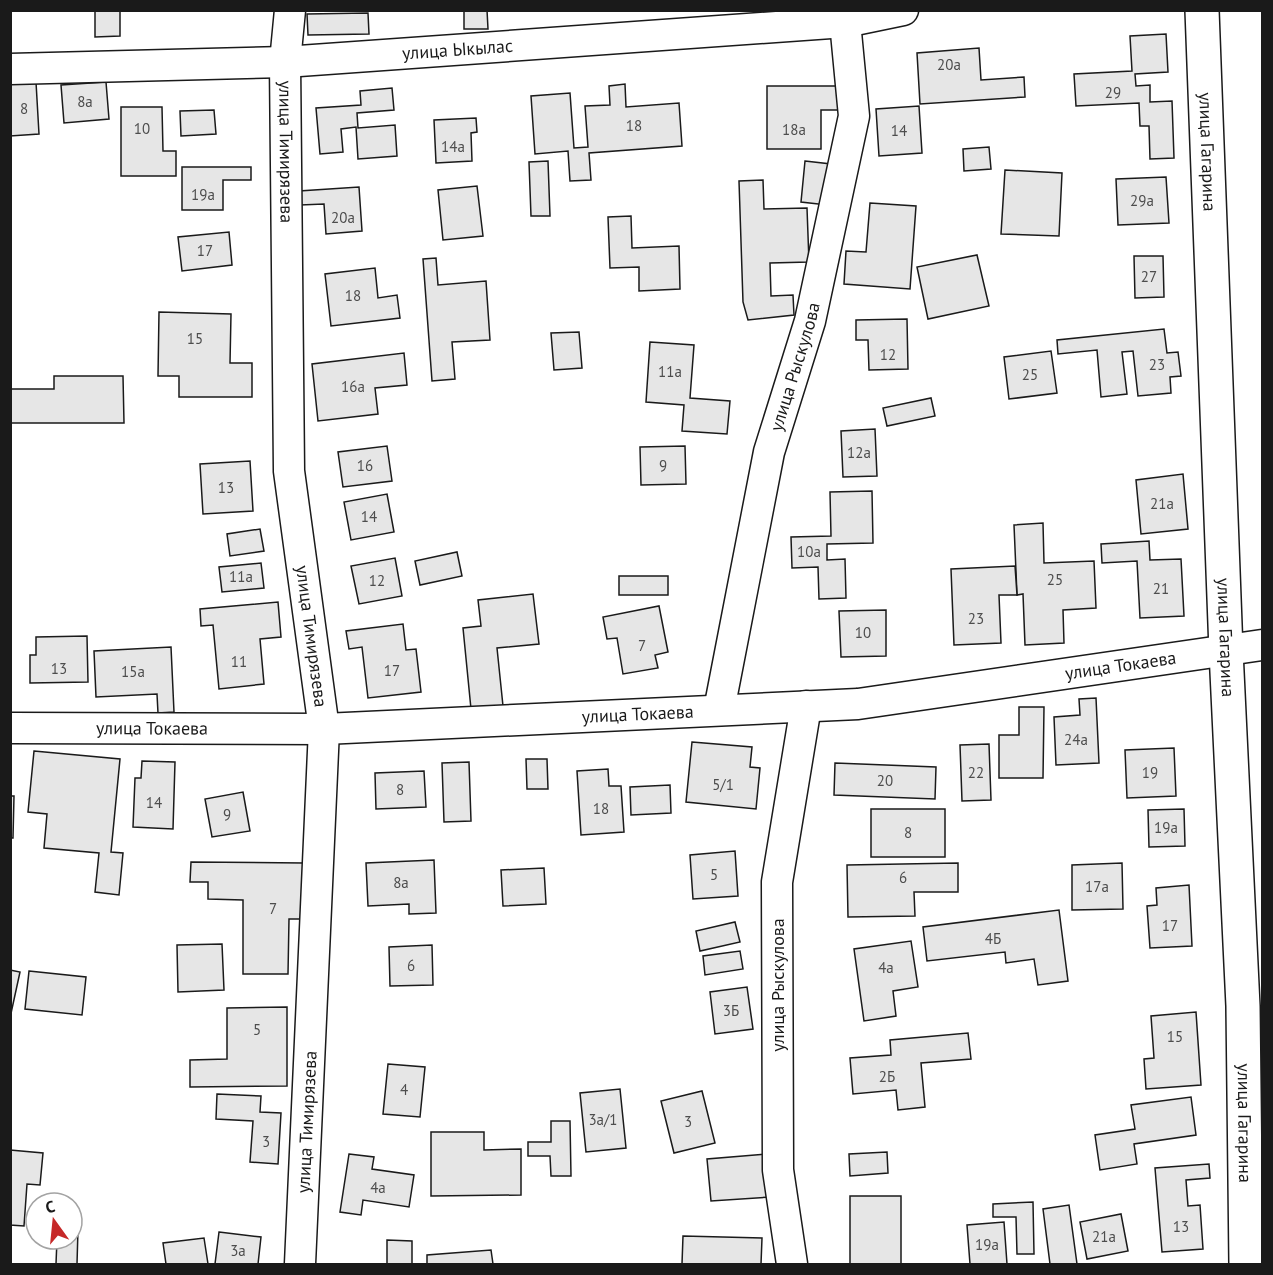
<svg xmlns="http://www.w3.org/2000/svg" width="1273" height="1275" font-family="'PT Sans',sans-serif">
  <rect width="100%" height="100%" fill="#fff"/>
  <g fill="#e6e6e6" stroke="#1a1a1a" stroke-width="1.5">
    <polygon points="95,10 120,10 120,36 95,37"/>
    <polygon points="464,10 487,10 488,29 464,29"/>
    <polygon points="368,13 369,34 308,35 307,14"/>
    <polygon points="1166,34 1168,72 1135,74 1136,86 1150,85 1150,102 1172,101 1174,158 1150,159 1149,126 1140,126 1139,103 1076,106 1074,74 1132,71 1130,36"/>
    <polygon points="979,48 981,80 1024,77 1025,97 920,104 917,53"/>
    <polygon points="36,82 39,134 10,136 10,84"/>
    <polygon points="106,82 109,119 64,123 61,85"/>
    <polygon points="625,84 626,107 679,103 682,146 589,153 591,180 570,181 568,151 535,154 531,96 570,93 574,148 588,147 585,106 610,105 609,86"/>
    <polygon points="767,86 838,86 838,110 821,110 821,149 767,149"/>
    <polygon points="392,88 394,110 357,113 358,128 395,125 397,156 358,159 356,127 341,129 343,152 320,154 316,108 361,105 360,91"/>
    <polygon points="919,106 922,153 879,156 876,109"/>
    <polygon points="121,107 162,107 163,151 176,151 176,176 121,176"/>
    <polygon points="214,110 216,134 181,136 180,111"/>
    <polygon points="476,118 477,132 471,133 472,161 436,163 434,120"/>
    <polygon points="989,147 991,169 964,171 963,149"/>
    <polygon points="548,161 550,216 531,216 529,162"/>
    <polygon points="805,161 831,164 827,205 801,202"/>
    <polygon points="182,167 251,167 251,180 223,180 223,210 182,210"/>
    <polygon points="1005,170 1062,173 1059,236 1001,234"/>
    <polygon points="1166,177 1169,223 1118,225 1116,179"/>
    <polygon points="763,180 764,209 807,208 809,262 770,263 771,296 793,295 794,315 748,320 743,302 739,181"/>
    <polygon points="477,186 483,236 443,240 438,190"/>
    <polygon points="359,187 362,231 326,234 324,204 300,205 299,191"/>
    <polygon points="870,203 916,206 910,289 844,284 846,251 866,252"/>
    <polygon points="631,216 632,248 679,246 680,289 639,291 639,267 610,268 608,217"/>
    <polygon points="229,232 232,265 182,271 178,237"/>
    <polygon points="977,255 989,306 928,319 917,267"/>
    <polygon points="1134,256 1163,256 1164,297 1135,298"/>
    <polygon points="436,258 438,285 486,281 490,340 452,342 455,379 432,381 423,259"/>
    <polygon points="375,268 378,298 397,295 400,318 331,326 325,274"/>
    <polygon points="159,312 231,314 230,363 252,363 252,397 179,397 179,376 158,376"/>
    <polygon points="907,319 908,369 869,370 868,340 856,340 856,320"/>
    <polygon points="1164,329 1167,353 1178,352 1181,376 1170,377 1171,393 1138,396 1133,351 1122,352 1127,394 1101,397 1097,350 1058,354 1057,340"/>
    <polygon points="579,332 582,368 554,370 551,333"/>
    <polygon points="650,342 694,345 690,398 730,401 727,434 682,431 684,405 646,402"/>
    <polygon points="1051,351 1057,393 1009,399 1004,357"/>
    <polygon points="404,353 407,385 375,388 378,414 318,421 312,364"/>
    <polygon points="54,376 123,376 124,423 10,423 10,389 54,389"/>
    <polygon points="931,398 935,416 887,426 883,408"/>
    <polygon points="875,429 877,476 843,477 841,431"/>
    <polygon points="387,446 392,481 343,487 338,452"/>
    <polygon points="685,446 686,484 641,485 640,447"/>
    <polygon points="250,461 253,511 203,514 200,464"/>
    <polygon points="1183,474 1188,529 1141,534 1136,480"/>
    <polygon points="872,491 873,543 827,544 827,560 845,559 846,598 819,599 818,567 792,568 791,537 831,536 830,492"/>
    <polygon points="387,494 394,532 351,540 344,502"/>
    <polygon points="1043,523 1044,563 1094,561 1096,608 1063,610 1064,643 1025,645 1023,594 1017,595 1014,525"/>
    <polygon points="260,529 264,551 230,556 227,534"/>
    <polygon points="1149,541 1150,560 1181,559 1184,616 1140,618 1137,561 1102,563 1101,544"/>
    <polygon points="457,552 462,576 420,585 415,561"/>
    <polygon points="395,558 402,596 359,604 351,566"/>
    <polygon points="261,563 264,588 222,592 219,567"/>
    <polygon points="1015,566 1017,595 999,595 1001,643 954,645 951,569"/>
    <rect x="619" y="576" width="49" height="19"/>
    <polygon points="533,594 539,644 497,648 503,706 471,709 463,628 481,626 478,600"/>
    <polygon points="278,602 281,637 260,639 264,684 219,689 213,625 201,626 200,609"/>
    <polygon points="659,606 668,652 655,655 658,668 623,674 617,638 607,639 603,617"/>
    <polygon points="886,610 886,656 841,657 839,611"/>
    <polygon points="403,624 406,650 416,649 421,692 368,698 362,647 349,649 346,631"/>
    <polygon points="87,636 88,682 30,683 30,655 36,655 36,637"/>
    <polygon points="171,647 174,712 158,713 157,694 96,697 94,651"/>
    <polygon points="1096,698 1099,763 1056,765 1054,717 1080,715 1079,699"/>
    <polygon points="1019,707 1044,707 1043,778 999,778 999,735 1019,735"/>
    <polygon points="692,742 752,747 750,767 760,768 756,809 686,802"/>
    <polygon points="989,744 991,800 962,801 960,745"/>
    <polygon points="1174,748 1176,796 1127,798 1125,750"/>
    <polygon points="34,751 120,759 111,852 123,853 119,895 95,892 99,853 44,848 47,814 28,812"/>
    <polygon points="526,759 547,759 548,789 527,789"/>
    <polygon points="142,761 175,762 173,829 133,827 135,778 141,778"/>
    <polygon points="469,762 471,821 444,822 442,763"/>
    <polygon points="835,763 936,767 935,799 834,795"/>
    <polygon points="608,769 609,786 621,786 624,832 581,835 577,771"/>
    <polygon points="424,771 426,807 376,809 375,773"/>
    <polygon points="670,785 671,813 631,815 630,787"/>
    <polygon points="243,792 250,831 212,837 205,799"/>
    <polygon points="10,796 14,796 13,838 10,838"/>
    <rect x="871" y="809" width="74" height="48"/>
    <polygon points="1184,809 1185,846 1149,847 1148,810"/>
    <polygon points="735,851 738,896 693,899 690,855"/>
    <polygon points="434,860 436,913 409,914 409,904 368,906 366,863"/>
    <polygon points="191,862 304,863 303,919 289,919 288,974 243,974 243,900 208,899 208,882 190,882"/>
    <polygon points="958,863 958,892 914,892 915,916 848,917 847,865"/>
    <polygon points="1122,863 1123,909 1072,910 1072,865"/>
    <polygon points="544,868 546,904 503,906 501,870"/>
    <polygon points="1189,885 1192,946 1150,948 1147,906 1157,905 1156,888"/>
    <polygon points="1059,910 1068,981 1038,985 1034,959 1006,963 1005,952 927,961 923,927"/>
    <polygon points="735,922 740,942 700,951 696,931"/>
    <polygon points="911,941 918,987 893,991 896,1016 864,1021 854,949"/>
    <polygon points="222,944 224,990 178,992 177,945"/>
    <polygon points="432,945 433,985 390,986 389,947"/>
    <polygon points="740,951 743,969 705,975 703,956"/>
    <polygon points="10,970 20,972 10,1018"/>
    <polygon points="29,971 86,977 82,1015 25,1009"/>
    <polygon points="747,987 753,1029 715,1034 710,992"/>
    <polygon points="287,1007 287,1086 190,1087 190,1060 227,1059 227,1008"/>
    <polygon points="1196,1012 1201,1085 1146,1089 1144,1059 1154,1058 1151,1016"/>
    <polygon points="968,1033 971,1059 921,1063 925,1107 898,1110 896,1090 853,1094 850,1058 891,1055 890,1040"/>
    <polygon points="388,1064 425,1067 420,1117 383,1114"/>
    <polygon points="620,1089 626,1148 586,1152 580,1093"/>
    <polygon points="702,1091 715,1143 674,1153 661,1101"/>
    <polygon points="217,1094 261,1096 260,1112 281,1113 278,1164 250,1162 253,1121 216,1119"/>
    <polygon points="1191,1097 1196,1135 1134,1144 1137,1164 1100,1170 1095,1135 1135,1129 1131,1105"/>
    <polygon points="551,1121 570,1121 571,1176 551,1176 550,1156 528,1156 528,1142 551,1142"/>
    <polygon points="431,1132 484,1132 484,1150 521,1149 521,1195 431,1196"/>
    <polygon points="10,1150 43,1153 40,1185 27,1184 24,1226 10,1225"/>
    <polygon points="887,1152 888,1173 850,1176 849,1154"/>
    <polygon points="349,1154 374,1157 372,1169 414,1175 409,1207 363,1200 361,1215 340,1212"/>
    <polygon points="767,1154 771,1197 711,1201 707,1159"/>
    <polygon points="1209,1164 1210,1178 1186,1180 1188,1206 1200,1205 1203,1249 1162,1252 1155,1168"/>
    <rect x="850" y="1196" width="51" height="68"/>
    <polygon points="1033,1202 1034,1254 1017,1254 1016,1217 993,1217 993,1204"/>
    <polygon points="1069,1205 1077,1264 1050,1264 1043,1209"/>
    <polygon points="1121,1214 1128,1251 1087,1259 1080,1222"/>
    <polygon points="1004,1222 1007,1264 970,1264 967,1225"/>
    <polygon points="72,1229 78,1229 77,1264 56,1264 57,1239 72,1239"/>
    <polygon points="219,1232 261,1237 258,1264 215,1264"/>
    <polygon points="683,1236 762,1238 761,1264 682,1264"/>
    <polygon points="204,1238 208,1264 166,1264 163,1243"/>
    <polygon points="387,1240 412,1241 412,1264 387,1264"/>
    <polygon points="491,1250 493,1264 427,1264 427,1255"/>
  </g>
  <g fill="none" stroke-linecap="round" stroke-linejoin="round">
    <g stroke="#1a1a1a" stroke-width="33">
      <g id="minor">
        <path id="s1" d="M290,10L285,62L289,471L324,729L300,1264"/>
        <path id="s2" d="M10,69L285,62L845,22L903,10"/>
        <path id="s3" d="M719,710L769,452L810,321L854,116L845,22"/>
        <path id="s4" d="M10,728L324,729L858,704L1262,645"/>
        <polyline points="792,1264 778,1170 777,882 806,706"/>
      </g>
    </g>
    <g stroke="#1a1a1a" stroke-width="36">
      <g id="major">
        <path id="s5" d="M1202,10L1226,651L1243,1006L1246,1264"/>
      </g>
    </g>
    <use href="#minor" stroke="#fff" stroke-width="30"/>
    <use href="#major" stroke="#fff" stroke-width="33"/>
  </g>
  <g text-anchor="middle" stroke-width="4.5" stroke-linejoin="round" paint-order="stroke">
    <g font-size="15" fill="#4d4d4d">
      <text x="949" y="70">20а</text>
      <text x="1113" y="98">29</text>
      <text x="85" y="107">8а</text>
      <text x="24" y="114">8</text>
      <text x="634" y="131">18</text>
      <text x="142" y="134">10</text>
      <text x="794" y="135">18а</text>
      <text x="899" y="136">14</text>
      <text x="453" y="152">14а</text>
      <text x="203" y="200">19а</text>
      <text x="1142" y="206">29а</text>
      <text x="343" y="223">20а</text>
      <text x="205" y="256">17</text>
      <text x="1149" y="282">27</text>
      <text x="353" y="301">18</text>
      <text x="195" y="344">15</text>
      <text x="888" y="360">12</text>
      <text x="1157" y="370">23</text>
      <text x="670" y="377">11а</text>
      <text x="1030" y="380">25</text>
      <text x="353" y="392">16а</text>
      <text x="859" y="458">12а</text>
      <text x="365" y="471">16</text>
      <text x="663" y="471">9</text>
      <text x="226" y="493">13</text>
      <text x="1162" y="509">21а</text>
      <text x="369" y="522">14</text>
      <text x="809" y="557">10а</text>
      <text x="241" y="582">11а</text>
      <text x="1055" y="585">25</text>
      <text x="377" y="586">12</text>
      <text x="1161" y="594">21</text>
      <text x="976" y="624">23</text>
      <text x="863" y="638">10</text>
      <text x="642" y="651">7</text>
      <text x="239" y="667">11</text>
      <text x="59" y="674">13</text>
      <text x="392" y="676">17</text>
      <text x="133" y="677">15а</text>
      <text x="1076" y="745">24а</text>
      <text x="976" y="778">22</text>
      <text x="1150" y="778">19</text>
      <text x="885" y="786">20</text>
      <text x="723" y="790">5/1</text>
      <text x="400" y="795">8</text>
      <text x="154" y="808">14</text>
      <text x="601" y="814">18</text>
      <text x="227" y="820">9</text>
      <text x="1166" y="833">19а</text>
      <text x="908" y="838">8</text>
      <text x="714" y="880">5</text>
      <text x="903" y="883">6</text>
      <text x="401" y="888">8а</text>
      <text x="1097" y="892">17а</text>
      <text x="273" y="914">7</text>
      <text x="1170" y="931">17</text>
      <text x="993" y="944">4Б</text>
      <text x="411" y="971">6</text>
      <text x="886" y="973">4а</text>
      <text x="731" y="1016">3Б</text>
      <text x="257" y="1035">5</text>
      <text x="1175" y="1042">15</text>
      <text x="887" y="1082">2Б</text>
      <text x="404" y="1095">4</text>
      <text x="603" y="1125">3а/1</text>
      <text x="688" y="1127">3</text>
      <text x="266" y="1147">3</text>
      <text x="378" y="1193">4а</text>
      <text x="1181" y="1232">13</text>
      <text x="1104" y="1242">21а</text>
      <text x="987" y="1250">19а</text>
      <text x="238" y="1256">3а</text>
    </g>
    <g font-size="18" fill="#1a1a1a" stroke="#fff">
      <text dy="6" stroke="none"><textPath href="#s2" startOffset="448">улица Ыкылас</textPath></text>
      <text dy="6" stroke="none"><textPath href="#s5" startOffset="142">улица Гагарина</textPath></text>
      <text dy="6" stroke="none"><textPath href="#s1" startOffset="142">улица Тимирязева</textPath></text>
      <text dy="6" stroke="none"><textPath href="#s3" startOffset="352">улица Рыскулова</textPath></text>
      <text dy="6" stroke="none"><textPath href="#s1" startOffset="628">улица Тимирязева</textPath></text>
      <text dy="6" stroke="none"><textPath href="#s5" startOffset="628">улица Гагарина</textPath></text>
      <text dy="6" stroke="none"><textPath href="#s4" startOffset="1114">улица Токаева</textPath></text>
      <text dy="6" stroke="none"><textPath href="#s4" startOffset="628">улица Токаева</textPath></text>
      <text dy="6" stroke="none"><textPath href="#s4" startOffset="142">улица Токаева</textPath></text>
      <text transform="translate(778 985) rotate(-90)" y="6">улица Рыскулова</text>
      <text transform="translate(307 1122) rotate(-87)" y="6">улица Тимирязева</text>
      <text dy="6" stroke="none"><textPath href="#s5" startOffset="1114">улица Гагарина</textPath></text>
    </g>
  </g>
  <rect width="1273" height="1275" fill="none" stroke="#1a1a1a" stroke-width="24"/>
  <g transform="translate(54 1221) rotate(345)"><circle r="28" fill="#ffffff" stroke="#a3a3a3" stroke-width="1.5"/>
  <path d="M0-4.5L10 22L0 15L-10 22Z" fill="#c62828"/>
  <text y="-9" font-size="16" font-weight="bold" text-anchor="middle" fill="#1a1a1a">С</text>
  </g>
</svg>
